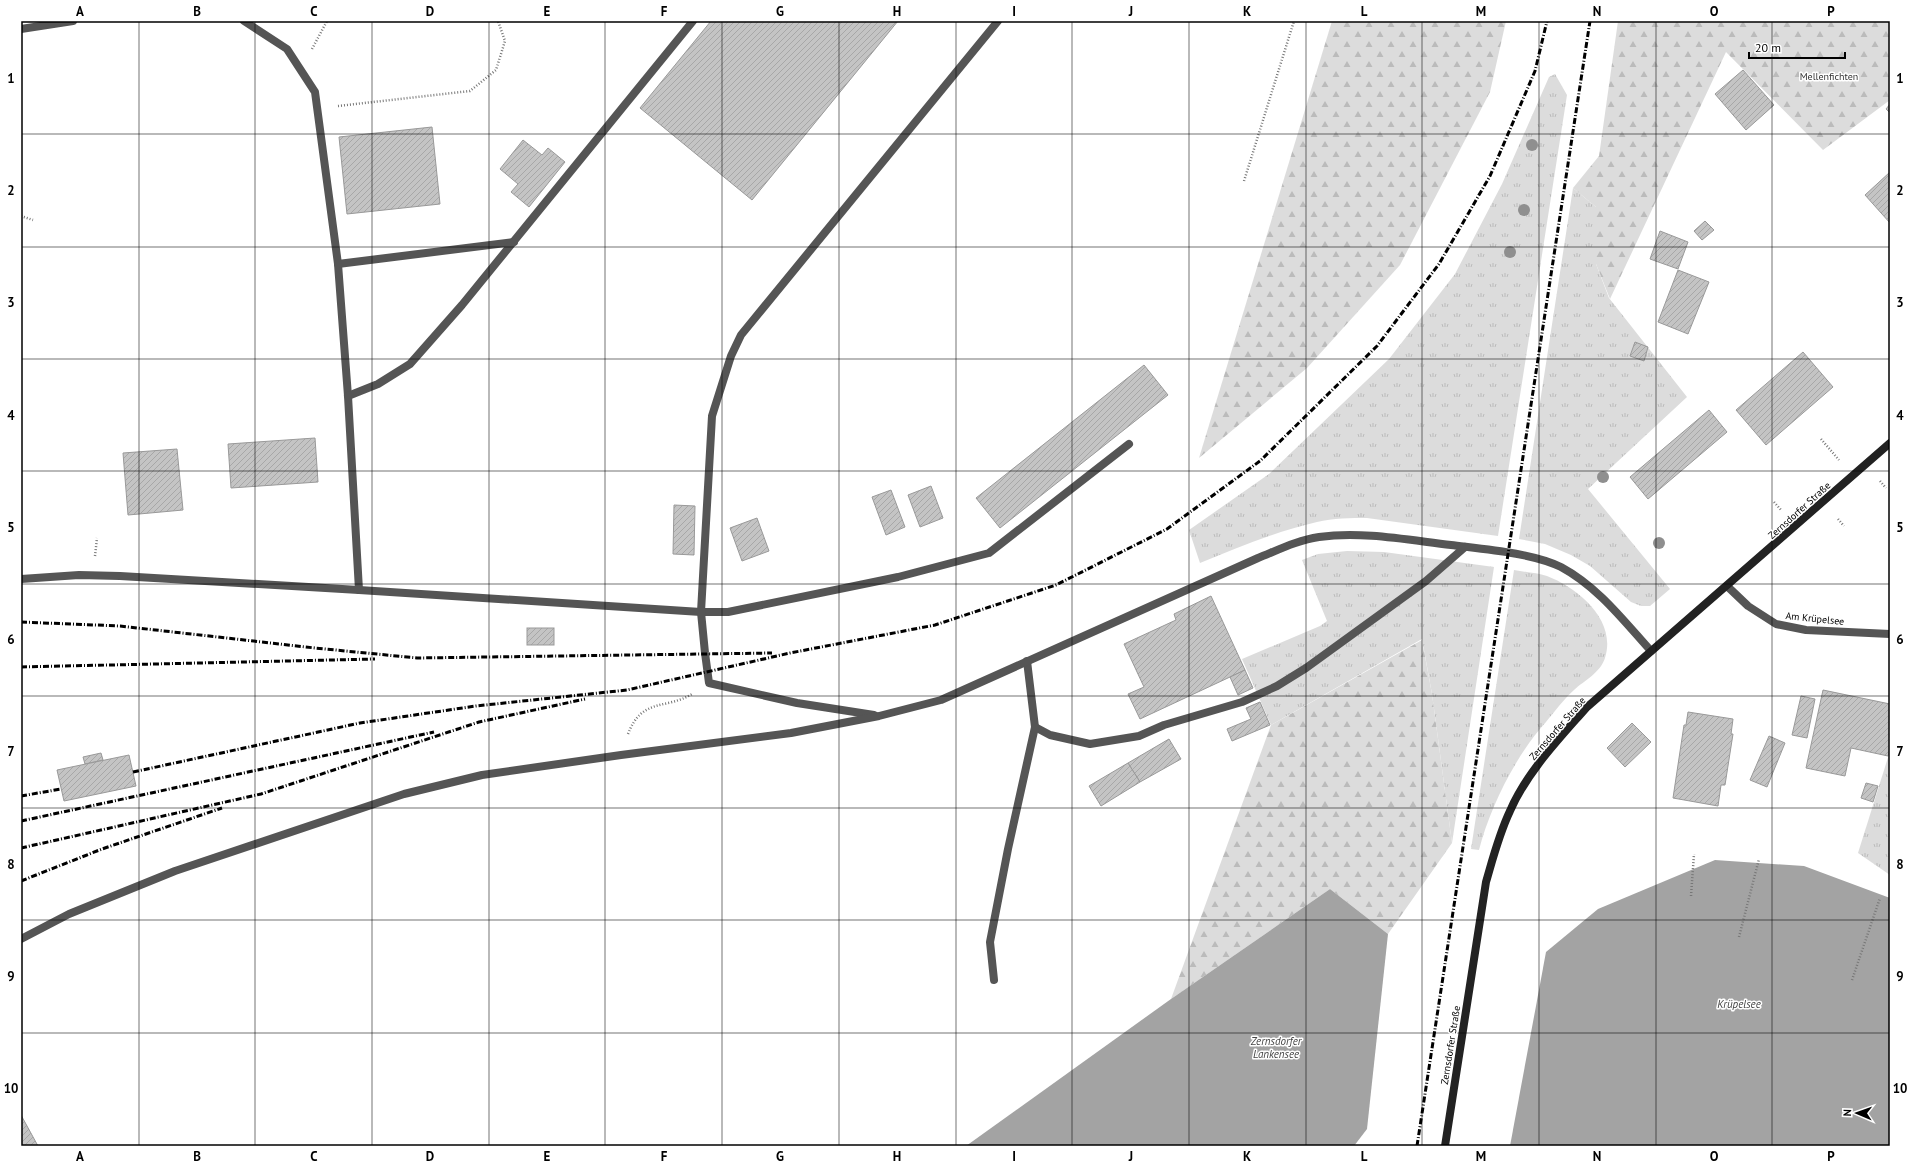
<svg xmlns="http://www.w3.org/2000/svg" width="1911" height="1167" font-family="'PT Sans',sans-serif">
  <defs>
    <pattern id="grass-tufts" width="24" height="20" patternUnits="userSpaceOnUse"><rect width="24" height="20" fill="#dcdcdc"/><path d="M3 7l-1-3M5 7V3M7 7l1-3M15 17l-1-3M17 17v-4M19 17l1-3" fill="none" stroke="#bbb"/></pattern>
    <pattern id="forest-firs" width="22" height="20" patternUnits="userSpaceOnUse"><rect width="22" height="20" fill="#dcdcdc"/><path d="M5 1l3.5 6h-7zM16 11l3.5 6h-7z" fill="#bbb"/></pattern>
    <pattern id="building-hatch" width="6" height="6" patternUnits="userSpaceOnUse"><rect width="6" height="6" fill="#c4c4c4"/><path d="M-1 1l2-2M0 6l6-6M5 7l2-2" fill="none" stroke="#a7a7a7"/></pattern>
  </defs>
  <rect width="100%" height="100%" fill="#fff"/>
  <g fill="url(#grass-tufts)">
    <path d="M1555,74L1567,95L1498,536L1367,518C1351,518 1333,518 1317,522C1277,531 1238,548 1200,563L1189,530L1269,474L1389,359L1455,274L1502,184L1549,77Z"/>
    <polygon points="1573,188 1596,207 1596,264 1609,298 1687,397 1588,489 1670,589 1650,606 1641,606 1631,602 1590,566 1571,555 1545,544 1519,539"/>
    <polygon points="1347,551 1384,552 1494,567 1452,843 1432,694 1422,639 1271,725 1242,659 1320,626 1327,621 1302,560 1318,554"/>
    <path d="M1514,570C1525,572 1537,573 1547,576C1578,588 1617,620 1605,658C1600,673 1585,680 1574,690C1564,699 1555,711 1546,722C1516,755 1490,807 1479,850L1471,849Z"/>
    <polygon points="1890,751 1890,875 1858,853"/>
  </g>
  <g fill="url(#forest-firs)">
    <polygon points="1332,21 1506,21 1490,92 1400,265 1307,368 1199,458"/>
    <polygon points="1618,21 1890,21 1890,100 1823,150 1726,52 1610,299 1596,264 1596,207 1573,188 1599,156"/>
    <polygon points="1422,640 1432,694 1452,843 1388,934 1330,889 1171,999 1271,725"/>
  </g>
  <g fill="#a3a3a3">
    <polygon points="1715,860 1804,866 1890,898 1890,1146 1510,1146 1546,952 1598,909"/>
    <polygon points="1330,889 1388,934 1367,1129 1354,1146 966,1146 1171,999"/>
  </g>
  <g fill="url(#building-hatch)" stroke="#999">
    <polygon points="711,21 898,21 752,200 640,108"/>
    <polygon points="1743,70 1774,105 1746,130 1715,94"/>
    <polygon points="1890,104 1890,113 1886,109"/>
    <polygon points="432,127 440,204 347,214 339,137"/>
    <polygon points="523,140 542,155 548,148 565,162 529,207 511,192 518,184 500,169"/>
    <polygon points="1890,172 1890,223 1865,195"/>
    <polygon points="1705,221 1714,230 1702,240 1694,231"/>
    <polygon points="1660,231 1688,242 1678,269 1650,259"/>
    <polygon points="1678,270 1709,282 1688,334 1658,322"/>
    <polygon points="1635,342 1648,347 1644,361 1630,356"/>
    <polygon points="1803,352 1833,387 1766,445 1736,410"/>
    <polygon points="1144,365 1168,395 1000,528 976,498"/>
    <polygon points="1709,410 1727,432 1648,499 1630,477"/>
    <polygon points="315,438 318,482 231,488 228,444"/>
    <polygon points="177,449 183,510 128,515 123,453"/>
    <polygon points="931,486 943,518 920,527 908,495"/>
    <polygon points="891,490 905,527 886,535 872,497"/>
    <polygon points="674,505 695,506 694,555 673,554"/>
    <polygon points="757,518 769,551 742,561 730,528"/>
    <polygon points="1211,596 1245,670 1140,719 1128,694 1144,687 1124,644 1176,620 1174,614"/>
    <rect x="527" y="628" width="27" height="17"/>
    <polygon points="1245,670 1253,688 1238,695 1230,677"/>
    <polygon points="1823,690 1890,704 1890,749 1888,756 1851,748 1845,776 1806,768"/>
    <polygon points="1801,696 1815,699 1807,738 1792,735"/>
    <polygon points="1260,702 1270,725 1232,741 1227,729 1251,719 1246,708"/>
    <polygon points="1688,712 1733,719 1731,734 1733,734 1725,785 1721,785 1718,806 1673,798 1684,725 1686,725"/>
    <polygon points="1632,723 1651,742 1625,767 1607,748"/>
    <polygon points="1769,736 1785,743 1767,787 1750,780"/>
    <polygon points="1169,739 1181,759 1140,782 1128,763"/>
    <polygon points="101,753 103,760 85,764 83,757"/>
    <polygon points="129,755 136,786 64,801 57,770"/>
    <polygon points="1128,763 1140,782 1101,806 1089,786"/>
    <polygon points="1866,783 1878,786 1873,802 1861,798"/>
    <polygon points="21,1115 38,1146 21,1146"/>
  </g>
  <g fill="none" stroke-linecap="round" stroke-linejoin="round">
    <g stroke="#777" stroke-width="2.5" stroke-dasharray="1 2" stroke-linecap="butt">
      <polyline points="312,49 327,21"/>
      <polyline points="338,106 470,91 496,70 505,41 498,21"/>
      <polyline points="1244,181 1294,21"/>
      <polyline points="21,216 33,220"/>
      <polyline points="1821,439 1839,460"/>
      <polyline points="1880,481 1886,488"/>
      <polyline points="1774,502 1782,511"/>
      <polyline points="1838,519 1844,526"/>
      <polyline points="95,556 97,538"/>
      <path d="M628,734C642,697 666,710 692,694"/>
      <polyline points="1691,896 1694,854"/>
      <polyline points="1739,937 1759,859"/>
      <polyline points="1852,980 1880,898"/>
    </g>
    <g stroke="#555" stroke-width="8">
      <polyline points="244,21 287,49 315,92 338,264 348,396 359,590"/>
      <polyline points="21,29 73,21"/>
      <polyline points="338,264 514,242"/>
      <polyline points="348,396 378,384 410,364 462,305 693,21"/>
      <polyline points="21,579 79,575 120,576 359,590 701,612 728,612 898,577 989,553 1129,444"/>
      <polyline points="1027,661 1035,727 1050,735 1090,744 1139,736 1164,725 1242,702 1277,686 1306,668 1426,581 1465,547"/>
      <polyline points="874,715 797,703 709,683 705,653 701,612 712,416 731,356 741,335 998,21"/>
      <path d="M21,939L69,914L175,871L404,794L482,775L621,755L791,733L879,716L941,700L1258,558C1278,550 1298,540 1319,537C1362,531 1408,540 1451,545C1483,549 1533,553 1561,567C1598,587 1623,620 1651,651"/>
      <polyline points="994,980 990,942 1008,849 1035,727"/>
    </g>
    <polyline stroke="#555" stroke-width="8" points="1727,586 1748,606 1776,624 1806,630 1890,634"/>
    <path stroke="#222" stroke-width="8" d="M1445,1146L1486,882C1493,858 1499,834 1510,811C1527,772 1558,740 1586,708L1890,443"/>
    <g stroke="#000" stroke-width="3" stroke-dasharray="6 2 1 2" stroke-linecap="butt">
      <polyline points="21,622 120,626 315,648 417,658 772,653"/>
      <polyline points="21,667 375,659"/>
      <polyline points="133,772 360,723 476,706 627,690 790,653 935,625 1056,585 1167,529 1260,461 1377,346 1439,264 1490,176 1535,71 1547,21"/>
      <polyline points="21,796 61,789"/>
      <polyline points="21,821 434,732"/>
      <polyline points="21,848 261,794 479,722 585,699"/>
      <polyline points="21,881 102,849 222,808"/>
      <polyline points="1417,1146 1590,21"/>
    </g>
  </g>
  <g fill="#8f8f8f">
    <circle cx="1532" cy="145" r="6"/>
    <circle cx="1524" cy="210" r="6"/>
    <circle cx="1510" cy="252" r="6"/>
    <circle cx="1603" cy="477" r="6"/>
    <circle cx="1659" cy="543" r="6"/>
  </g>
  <path fill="none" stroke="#000" stroke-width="1" stroke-opacity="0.55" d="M139,21V1146M255,21V1146M372,21V1146M489,21V1146M605,21V1146M722,21V1146M839,21V1146M956,21V1146M1072,21V1146M1189,21V1146M1306,21V1146M1422,21V1146M1539,21V1146M1656,21V1146M1772,21V1146M21,134H1890M21,247H1890M21,359H1890M21,471H1890M21,584H1890M21,696H1890M21,808H1890M21,920H1890M21,1033H1890"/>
  <g text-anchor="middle" stroke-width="3" stroke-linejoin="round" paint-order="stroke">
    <g font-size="10" fill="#333" stroke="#fff">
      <text x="1829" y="80">Mellenfichten</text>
    </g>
    <g font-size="10" fill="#000" stroke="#fff">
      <text transform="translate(1799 510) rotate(-42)" y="4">Zernsdorfer Straße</text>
      <text transform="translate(1815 618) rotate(6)" y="4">Am Krüpelsee</text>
      <text transform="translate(1557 728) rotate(-49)" y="4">Zernsdorfer Straße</text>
      <text transform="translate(1450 1045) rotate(-81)" y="4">Zernsdorfer Straße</text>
    </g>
    <g font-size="11" font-style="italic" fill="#444" stroke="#fff">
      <text x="1739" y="1008">Krüpelsee</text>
      <text x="1276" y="1045">Zernsdorfer<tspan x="1276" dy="13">Lankensee</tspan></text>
    </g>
  </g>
  <rect width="1911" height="1167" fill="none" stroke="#ffffff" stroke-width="44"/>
  <g transform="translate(1857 1113) rotate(272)" stroke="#ffffff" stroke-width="3" paint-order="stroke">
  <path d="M0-3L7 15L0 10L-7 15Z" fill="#000000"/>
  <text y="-6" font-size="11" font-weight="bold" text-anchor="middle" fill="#000000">N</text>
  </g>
  <path d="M1749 52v6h96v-6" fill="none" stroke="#000000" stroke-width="2"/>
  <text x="1755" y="52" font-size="12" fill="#000000" stroke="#ffffff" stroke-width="3" paint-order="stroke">20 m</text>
  <rect x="22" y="22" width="1867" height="1123" fill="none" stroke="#000" stroke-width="1.5"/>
  <g font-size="13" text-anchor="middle" font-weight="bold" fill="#000">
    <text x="80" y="16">A</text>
    <text x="197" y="16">B</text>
    <text x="314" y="16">C</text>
    <text x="430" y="16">D</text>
    <text x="547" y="16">E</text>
    <text x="664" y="16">F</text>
    <text x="780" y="16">G</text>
    <text x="897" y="16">H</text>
    <text x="1014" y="16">I</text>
    <text x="1131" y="16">J</text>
    <text x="1247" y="16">K</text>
    <text x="1364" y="16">L</text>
    <text x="1481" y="16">M</text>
    <text x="1597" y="16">N</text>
    <text x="1714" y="16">O</text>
    <text x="1831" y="16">P</text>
    <text x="11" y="83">1</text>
    <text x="1900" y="83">1</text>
    <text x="11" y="195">2</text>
    <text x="1900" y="195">2</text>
    <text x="11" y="307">3</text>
    <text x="1900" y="307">3</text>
    <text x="11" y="420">4</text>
    <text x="1900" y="420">4</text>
    <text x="11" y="532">5</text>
    <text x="1900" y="532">5</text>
    <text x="11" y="644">6</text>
    <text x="1900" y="644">6</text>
    <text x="11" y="756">7</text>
    <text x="1900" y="756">7</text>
    <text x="11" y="869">8</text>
    <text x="1900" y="869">8</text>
    <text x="11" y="981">9</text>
    <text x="1900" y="981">9</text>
    <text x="11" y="1093">10</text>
    <text x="1900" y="1093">10</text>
    <text x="80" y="1161">A</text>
    <text x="197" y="1161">B</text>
    <text x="314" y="1161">C</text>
    <text x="430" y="1161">D</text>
    <text x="547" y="1161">E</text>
    <text x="664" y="1161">F</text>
    <text x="780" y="1161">G</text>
    <text x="897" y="1161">H</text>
    <text x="1014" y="1161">I</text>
    <text x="1131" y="1161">J</text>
    <text x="1247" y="1161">K</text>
    <text x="1364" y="1161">L</text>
    <text x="1481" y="1161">M</text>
    <text x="1597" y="1161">N</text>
    <text x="1714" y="1161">O</text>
    <text x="1831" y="1161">P</text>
  </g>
</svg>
